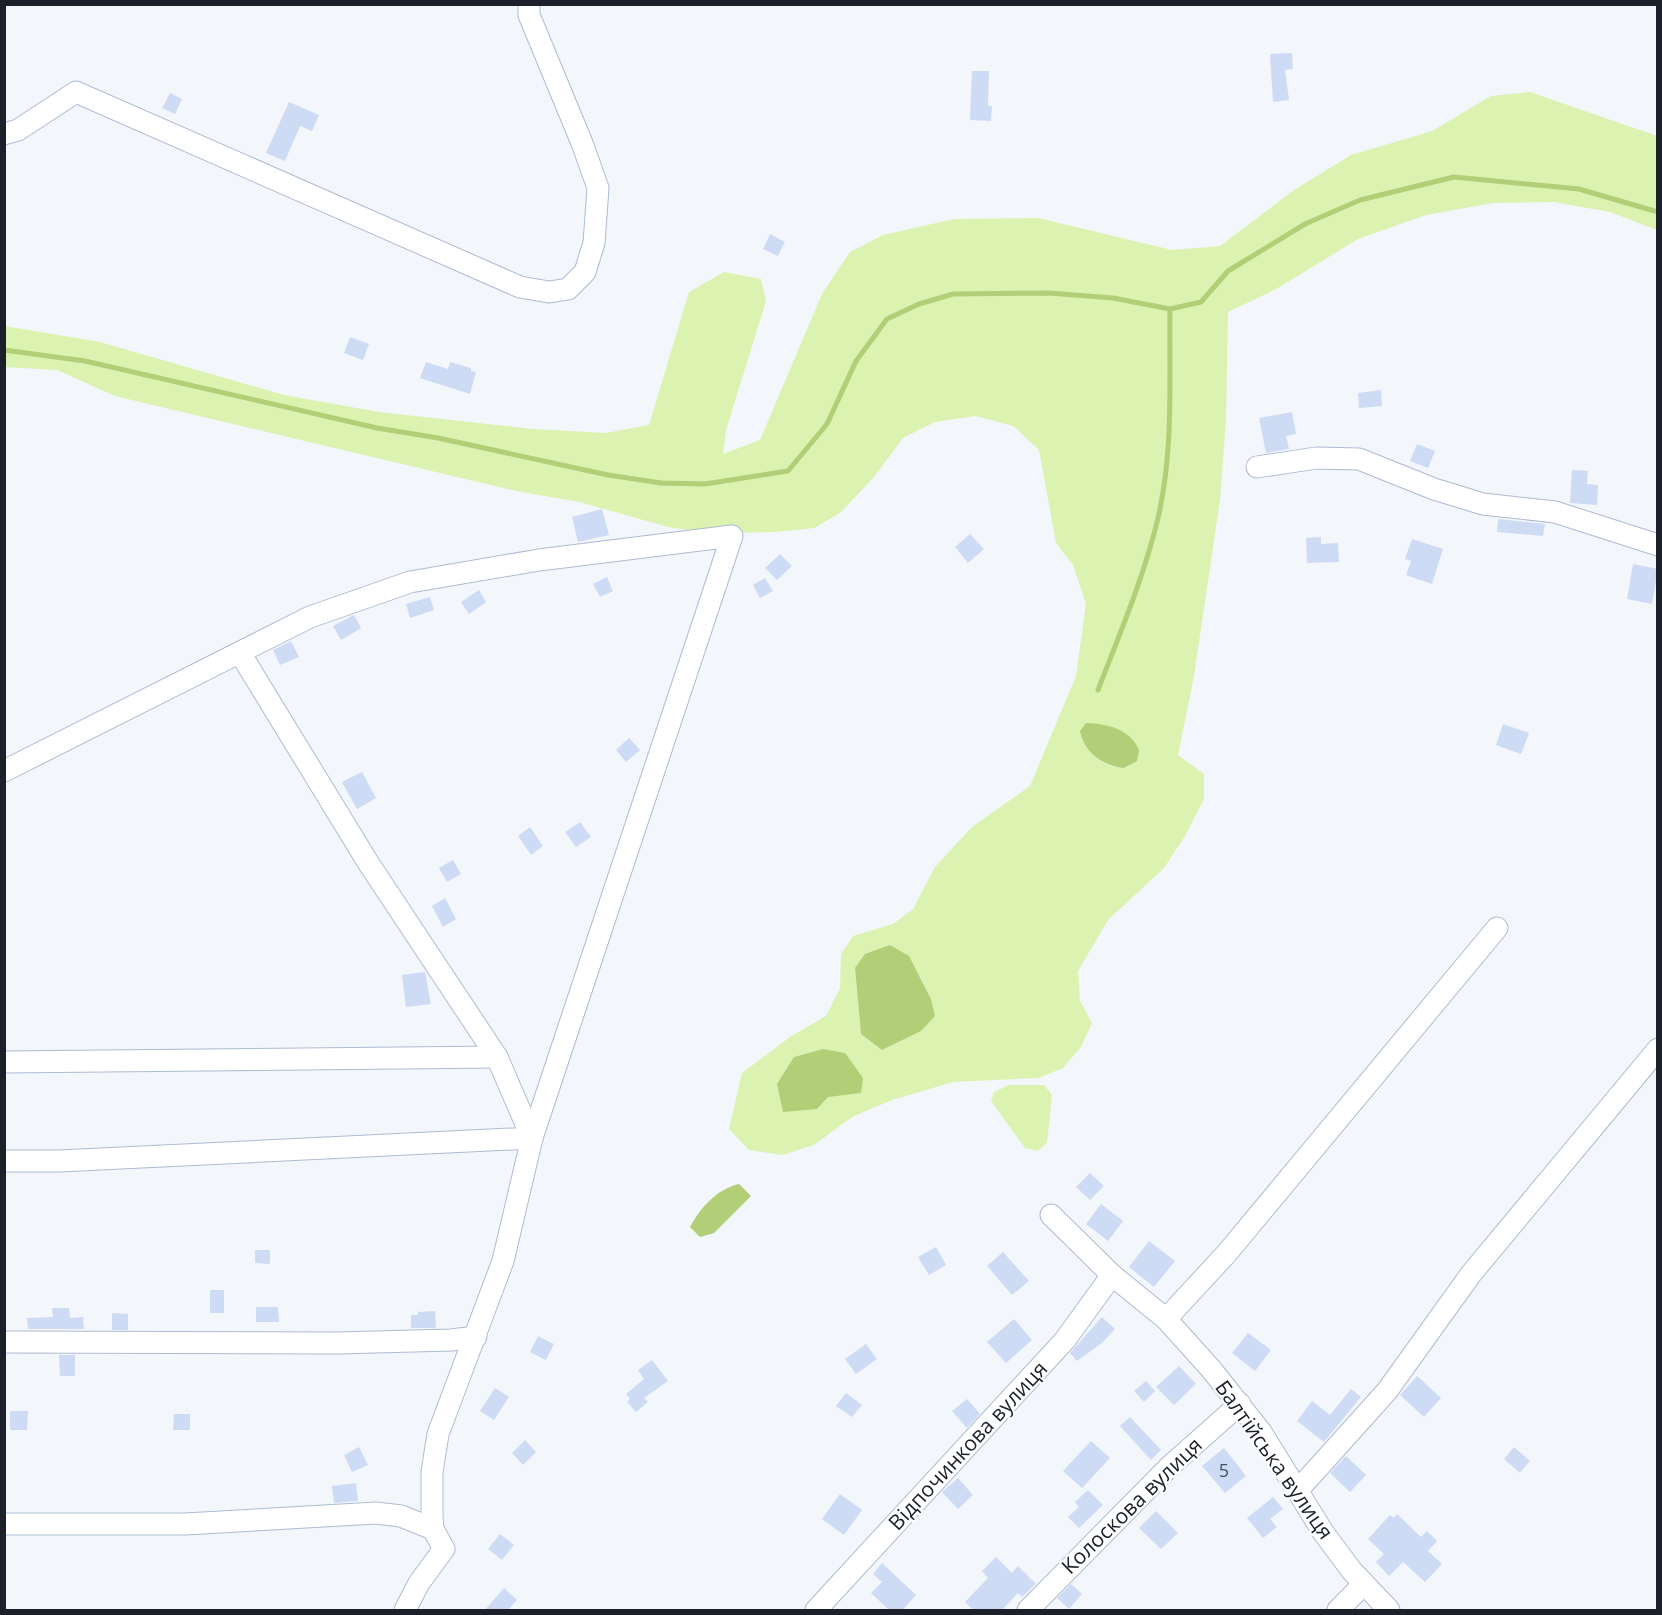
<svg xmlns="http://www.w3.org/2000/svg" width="1662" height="1615" font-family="'Open Sans',sans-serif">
  <rect width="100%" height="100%" fill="#f3f6fb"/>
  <g fill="#dcf2b1" fill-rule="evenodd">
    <path d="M1530,92L1657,136V230L1610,212L1554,202L1493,203L1426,215L1358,239L1278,288L1228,312L1226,420L1220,500L1194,676L1178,755L1204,774V799L1185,836L1164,868L1108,920L1078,971L1080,1001L1092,1023L1081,1047L1063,1068L1038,1078L953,1082L892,1100L852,1117L814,1145L782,1155L749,1150L729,1129L742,1073L790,1037L826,1016L840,988L841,954L853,936L893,924L913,909L935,867L972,827L1030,786L1076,676L1086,604L1073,565L1056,543L1039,450L1013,426L976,416L935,422L903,438L874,477L840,513L814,528L776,532L720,533L672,528L579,502L516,491L115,396L57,370L5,367L4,326L100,342L284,395L379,412L532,429L606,433L649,425L689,292L724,272L761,279L766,301L726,430L723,454L760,440L822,294L850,252L883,235L954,219L1038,218L1172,250L1220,246L1294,190L1351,155L1432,131L1491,96ZM1086,723L1117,729L1128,767C1107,771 1087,754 1081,736ZM855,968L920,976L931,999L934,1016L921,1031L882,1050L861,1034ZM823,1049L777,1085L794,1057Z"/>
    <polygon points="1009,1085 1044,1085 1052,1095 1047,1143 1038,1151 1025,1148 991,1101 994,1092"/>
  </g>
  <g fill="#b2ce76">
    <path d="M1086,723C1108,724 1130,729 1139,750L1137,761L1124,768C1103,766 1084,753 1080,731Z"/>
    <polygon points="890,945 909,956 931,999 935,1016 921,1031 882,1050 861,1034 855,968 865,954"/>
    <polygon points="823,1049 845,1053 863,1078 861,1093 828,1097 817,1109 783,1112 777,1084 794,1057"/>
    <path d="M739,1184L751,1196L714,1233L700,1237L690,1227C700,1208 717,1189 739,1184Z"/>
  </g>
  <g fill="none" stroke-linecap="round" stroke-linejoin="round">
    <g stroke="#b2ce76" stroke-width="5">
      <polyline points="4,350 85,361 377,428 438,438 608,475 661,483 705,484 788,471 827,424 856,361 887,319 919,304 953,294 1049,293 1113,298 1170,309 1201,302 1228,271 1305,224 1360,200 1454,177 1579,189 1658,212"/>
      <path d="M1098,690C1120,633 1144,577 1158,518C1174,450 1169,378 1170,309"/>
    </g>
  </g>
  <g fill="#cddbf5">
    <polygon points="1292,53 1293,69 1285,70 1289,100 1273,102 1270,54"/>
    <polygon points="972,71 989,71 988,106 992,106 991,121 970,120"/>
    <polygon points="170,93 182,99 175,114 162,108"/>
    <polygon points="289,102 319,115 312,131 300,126 285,161 266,153"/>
    <polygon points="770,234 785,242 778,256 763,249"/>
    <polygon points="350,337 369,344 363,360 344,353"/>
    <polygon points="426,362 448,369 450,362 471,368 471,371 476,372 470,394 420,378"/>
    <polygon points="1381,390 1382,406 1359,408 1358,393"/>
    <polygon points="1292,412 1296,434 1286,436 1289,449 1266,453 1259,418"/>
    <polygon points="1417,444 1435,451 1428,468 1410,461"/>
    <polygon points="1572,470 1588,471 1587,484 1598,485 1597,505 1570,503"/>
    <polygon points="602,509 609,535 578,542 572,517"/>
    <polygon points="1498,519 1545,524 1543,536 1497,532"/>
    <polygon points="970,534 984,549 968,563 955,547"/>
    <polygon points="1321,537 1321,544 1338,543 1339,562 1307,563 1306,538"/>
    <polygon points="1412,539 1443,549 1432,584 1406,575 1411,561 1405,559"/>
    <polygon points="780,554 792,566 777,580 765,568"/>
    <polygon points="1633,564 1658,569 1652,604 1627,599"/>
    <polygon points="607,577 613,591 600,597 593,584"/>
    <polygon points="765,578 773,591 760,598 753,585"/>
    <polygon points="479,590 486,602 469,614 461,602"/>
    <polygon points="430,597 434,610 410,618 406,604"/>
    <polygon points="354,615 361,628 341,640 333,626"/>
    <polygon points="291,641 299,657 280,665 273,650"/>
    <polygon points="1503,724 1529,733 1521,754 1496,745"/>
    <polygon points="629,738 640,750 626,762 616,750"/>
    <polygon points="362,772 376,798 357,809 342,782"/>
    <polygon points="580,822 591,837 576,847 565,832"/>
    <polygon points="530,827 543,846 531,855 518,836"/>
    <polygon points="453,860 461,874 447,882 439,868"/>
    <polygon points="445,898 456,919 443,927 432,906"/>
    <polygon points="425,972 431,1004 406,1007 402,975"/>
    <polygon points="1090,1173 1104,1186 1090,1200 1076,1187"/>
    <polygon points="1101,1204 1123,1221 1108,1241 1086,1224"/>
    <polygon points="1149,1241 1175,1261 1154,1287 1129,1267"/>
    <polygon points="936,1247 946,1265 929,1275 918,1257"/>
    <polygon points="255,1250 270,1250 270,1264 255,1263"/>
    <polygon points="1003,1252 1029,1281 1012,1295 987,1266"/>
    <rect x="210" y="1290" width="14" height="23"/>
    <polygon points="256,1307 278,1307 279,1322 256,1322"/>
    <polygon points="52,1308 69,1308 70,1318 83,1317 84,1329 28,1329 27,1318 53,1317"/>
    <polygon points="435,1311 436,1328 411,1328 411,1315 418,1315 418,1312"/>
    <polygon points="112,1313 128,1314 128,1330 112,1330"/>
    <polygon points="1102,1317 1115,1329 1102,1343 1077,1361 1070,1353"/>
    <polygon points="1014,1319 1032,1340 1006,1363 987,1342"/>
    <polygon points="1248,1333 1271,1350 1255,1371 1232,1353"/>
    <polygon points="538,1336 554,1344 546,1360 530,1352"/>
    <polygon points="866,1344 877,1359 856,1374 845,1359"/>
    <polygon points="59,1355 75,1355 75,1376 60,1376"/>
    <polygon points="652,1360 668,1381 644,1398 648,1402 636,1412 627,1402 630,1399 626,1394 644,1379 638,1370"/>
    <polygon points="1179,1366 1196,1384 1174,1405 1156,1387"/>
    <polygon points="1417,1376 1441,1398 1424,1417 1400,1395"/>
    <polygon points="1146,1381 1155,1391 1144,1402 1134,1391"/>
    <polygon points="495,1388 509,1397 494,1420 480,1411"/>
    <polygon points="1351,1389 1361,1397 1324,1442 1297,1421 1312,1401 1330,1415"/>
    <polygon points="846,1393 862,1405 852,1417 836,1406"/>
    <polygon points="967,1399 980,1414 967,1428 952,1411"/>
    <polygon points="10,1411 28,1411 27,1430 10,1430"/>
    <polygon points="174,1414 190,1414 190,1430 173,1430"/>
    <polygon points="1130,1417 1161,1450 1151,1460 1120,1426"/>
    <polygon points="525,1440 536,1452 523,1465 512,1453"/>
    <polygon points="1091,1441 1110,1458 1082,1488 1063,1471"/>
    <polygon points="359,1447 368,1465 352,1472 344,1455"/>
    <polygon points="1514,1447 1530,1461 1520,1473 1504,1459"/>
    <polygon points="1224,1448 1246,1476 1225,1493 1202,1466"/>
    <polygon points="1346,1456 1366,1475 1350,1492 1330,1473"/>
    <polygon points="958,1478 973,1495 958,1509 942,1492"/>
    <polygon points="356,1483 358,1501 334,1503 332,1486"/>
    <polygon points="1088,1490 1103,1505 1079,1528 1068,1517 1079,1507 1075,1502"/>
    <polygon points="840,1494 862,1510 844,1535 822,1519"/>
    <polygon points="1273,1497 1283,1509 1270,1519 1277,1527 1263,1538 1247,1518"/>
    <polygon points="1156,1511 1178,1533 1161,1549 1139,1528"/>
    <polygon points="1397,1514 1421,1537 1427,1531 1437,1541 1428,1551 1442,1564 1425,1582 1403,1562 1389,1576 1376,1562 1384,1554 1368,1539 1390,1515 1394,1518"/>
    <polygon points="500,1534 514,1545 502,1560 488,1549"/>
    <polygon points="996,1557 1012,1573 1018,1566 1036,1584 1022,1597 1018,1593 1001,1611 974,1611 965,1602 988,1578 982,1571"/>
    <polygon points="882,1563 916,1595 902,1611 890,1611 871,1593 882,1582 873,1574"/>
    <polygon points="1071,1584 1082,1594 1069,1609 1057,1598"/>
    <polygon points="504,1588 517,1600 507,1611 484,1611"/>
  </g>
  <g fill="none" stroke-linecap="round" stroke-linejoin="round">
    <g stroke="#aebbd4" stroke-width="23">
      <g id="street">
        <polyline points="4,134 18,130 76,92 520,287 549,292 568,289 585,272 594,243 598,188 582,143 529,15 529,4"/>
        <polyline points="1257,467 1316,458 1359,459 1434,489 1483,504 1555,512 1658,545"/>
        <polyline points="4,771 310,617 410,582 539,560 732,536 532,1138 503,1261 438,1434 432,1472 432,1517 433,1529 444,1549 419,1583 405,1610"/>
        <polyline points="4,1062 497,1057"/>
        <polyline points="4,1161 59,1161 532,1138 497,1057 369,864 240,653"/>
        <polyline points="1051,1215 1112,1275 1166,1319 1211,1369 1261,1432 1323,1532 1352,1571 1389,1610"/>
        <polyline points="1166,1319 1227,1253 1497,928"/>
        <polyline points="4,1342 338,1343 451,1340 476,1337"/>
        <polyline points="1298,1490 1387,1391 1471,1274 1658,1049"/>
        <polyline points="4,1524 185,1524 376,1513 401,1516 433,1529"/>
        <polyline points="816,1610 1065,1340 1112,1275"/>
        <polyline points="1028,1610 1170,1466 1240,1404"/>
        <polyline points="1338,1610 1364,1584"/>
      </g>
    </g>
    <use href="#street" stroke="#fff" stroke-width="21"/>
  </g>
  <g text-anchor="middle" stroke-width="4.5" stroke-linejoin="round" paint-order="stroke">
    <g font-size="18" fill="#484f5d">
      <text x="1224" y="1477">5</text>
    </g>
    <g font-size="21" fill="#1c202a" stroke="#fff">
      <text transform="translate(968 1446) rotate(-47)" y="7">Відпочинкова вулиця</text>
      <text transform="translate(1274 1460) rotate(55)" y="7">Балтійська вулиця</text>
      <text transform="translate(1132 1506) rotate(-44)" y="7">Колоскова вулиця</text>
    </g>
  </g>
  <rect width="1662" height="1615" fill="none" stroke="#1c202a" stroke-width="12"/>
</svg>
